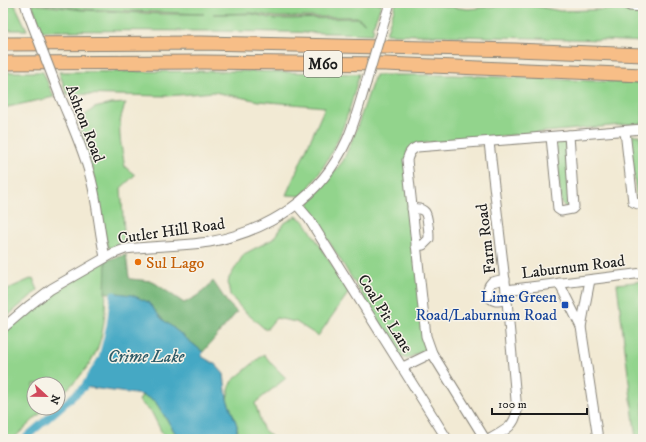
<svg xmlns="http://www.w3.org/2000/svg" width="646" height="442" font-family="'IM FELL DW Pica',serif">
  <rect width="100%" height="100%" fill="#f7f3e8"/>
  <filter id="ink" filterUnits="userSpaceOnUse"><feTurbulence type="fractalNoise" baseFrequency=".025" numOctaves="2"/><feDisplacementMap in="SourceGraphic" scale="8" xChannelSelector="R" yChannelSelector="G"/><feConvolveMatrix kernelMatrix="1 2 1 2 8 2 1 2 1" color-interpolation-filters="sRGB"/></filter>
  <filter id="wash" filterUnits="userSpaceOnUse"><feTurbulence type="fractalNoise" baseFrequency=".012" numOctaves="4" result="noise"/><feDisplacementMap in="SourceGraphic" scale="16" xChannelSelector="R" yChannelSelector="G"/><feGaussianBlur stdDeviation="0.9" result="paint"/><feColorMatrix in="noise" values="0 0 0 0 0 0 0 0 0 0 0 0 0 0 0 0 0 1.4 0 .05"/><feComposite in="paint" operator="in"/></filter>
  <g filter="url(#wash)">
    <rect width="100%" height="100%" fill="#f2ead4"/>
    <g fill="#92d48c" stroke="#577854" fill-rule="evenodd">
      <polygon points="3,3 15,5 27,30 3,30"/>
      <path d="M39,3H382L372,28L374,29L372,34C262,31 152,30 42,31L32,4L82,10L162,14H204L81,9ZM252,13L275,17H357L365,23L357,18L275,19L252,14H213Z"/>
      <polygon points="396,3 422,3 468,9 498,6 505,3 521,3 560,11 620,9 643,10 643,42 604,40 386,34"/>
      <path d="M241,71L359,74C348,121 333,160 302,196L286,195L325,107L259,101L214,92L167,96L67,94L59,72Z"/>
      <polygon points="3,72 43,72 54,97 3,108"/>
      <polygon points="375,75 452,75 643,83 643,123 415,144 407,151 426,346 424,350 407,359 401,357 308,208 310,200 320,189 343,161 356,130"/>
      <path d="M126,103C115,127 121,142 125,167L135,175L121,188L125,245L108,248C103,231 101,214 98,196C93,171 86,146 78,121L94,108L111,104Z"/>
      <polygon points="632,135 639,135 640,136 643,171 643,199 637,200 629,136"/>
      <polygon points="562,138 565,141 571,200 569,205 565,207 561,202 555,142 556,139"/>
      <polygon points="296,216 305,222 349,292 318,336 296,322 276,318 266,330 243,310 230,295 228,284 229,278 244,254 273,239 283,224"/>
      <path d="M106,260C105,297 110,341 84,371C77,381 67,389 58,397V384H34V408H46L13,439H3V332L37,303Z"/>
      <polygon points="33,278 38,290 3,320 3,291"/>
      <polygon points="643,281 643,439 636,439 617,284"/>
      <polygon points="264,354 271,363 286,378 255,403 263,429 274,439 237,439 237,425 227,399 231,382"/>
      <polygon points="142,395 155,401 179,439 165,439 152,413 139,401"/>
    </g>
    <path fill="#75b678" stroke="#48694a" d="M126,255L129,277L130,279L152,281L184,303C196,297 204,292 213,281L227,302L237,312L203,352L161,318L148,302L117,293H105L106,260Z"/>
    <polygon fill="#44a8c4" stroke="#306270" points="117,293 132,295 148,302 161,318 203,352 201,356 215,364 224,374 227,399 237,425 237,439 179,439 155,401 142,395 84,387 102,358 110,325 114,295"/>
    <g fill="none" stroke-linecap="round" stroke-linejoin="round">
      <polyline stroke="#44a8c4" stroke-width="7" points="24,439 84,387 102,358 110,325 114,295"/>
    </g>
  </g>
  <g filter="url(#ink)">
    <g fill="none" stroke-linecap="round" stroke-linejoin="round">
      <g stroke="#878378" stroke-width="11">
        <g id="minor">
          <polyline points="25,3 28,13"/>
          <polyline points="624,3 630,6 643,7"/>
          <polyline points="382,29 390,3"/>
          <path d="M60,96C71,123 84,150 91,179C98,205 99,231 105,257"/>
          <polyline points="625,131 633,202 638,204 643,203"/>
          <polyline points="551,137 558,209 561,211 572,209 574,207 569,135"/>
          <path d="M489,142L506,290L517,411C514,428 503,431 490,439"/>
          <polyline points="297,205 309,219 447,439"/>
          <path d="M412,209C426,207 427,214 428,225C429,230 429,235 429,239L423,245L416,246"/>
          <path d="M505,279L492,282C486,288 486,299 496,301C500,301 503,300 507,300"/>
          <polyline points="590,280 581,327 598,439"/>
          <polyline points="559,283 581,327"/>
          <polyline points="506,290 643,273"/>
          <path d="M3,328L30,305L51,289L112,254L125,249C152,246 182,246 209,242C270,231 321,197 347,140C355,122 360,102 366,83"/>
          <polyline points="403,367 432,353"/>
          <path d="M485,439L432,353L426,336L407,160C409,154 410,150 417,147L643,129"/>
        </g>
      </g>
      <g stroke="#878378" stroke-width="15">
        <g id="highway">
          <polyline points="3,44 201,43 515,50 643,55"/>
          <polyline points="3,63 203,62 385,64 643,75"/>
        </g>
      </g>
      <use href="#minor" stroke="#fff" stroke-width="9"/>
      <use href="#highway" stroke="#f7be87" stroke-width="13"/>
      <g stroke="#878378" stroke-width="11" stroke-linecap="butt">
        <g id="minor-bridge">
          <polyline points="28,13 60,96"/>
          <polyline points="366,83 382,29"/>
        </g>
      </g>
      <use href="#minor-bridge" stroke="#fff" stroke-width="9"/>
    </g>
  </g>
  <circle fill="#e8710a" stroke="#f7f3e8" stroke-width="1.5" cx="138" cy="262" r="4"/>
  <rect fill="#1a4fb4" stroke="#f7f3e8" stroke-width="1.5" x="561" y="301" width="8" height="8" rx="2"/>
  <g text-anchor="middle" stroke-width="3" stroke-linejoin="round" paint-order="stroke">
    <rect fill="#f7f3e8" stroke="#5e5c59" stroke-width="1" x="304" y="51" width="38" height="26" rx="3"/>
    <g font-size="15" font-weight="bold" fill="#1c1c1c">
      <text x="323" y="69">M60</text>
    </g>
    <g font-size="16" fill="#1c1c1c" stroke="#f7f3e8">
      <text transform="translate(86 123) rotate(69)" y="6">Ashton Road</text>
      <text transform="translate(171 230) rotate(-8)" y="6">Cutler Hill Road</text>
      <text transform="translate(485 239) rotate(-97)" y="6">Farm Road</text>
      <text transform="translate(573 266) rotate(-7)" y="6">Laburnum Road</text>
      <text transform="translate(386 313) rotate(58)" y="6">Coal Pit Lane</text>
    </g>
    <g font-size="16" fill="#c56008" stroke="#f7f3e8" text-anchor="start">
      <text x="146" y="268">Sul Lago</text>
    </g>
    <g font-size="16" fill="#164399" stroke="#f7f3e8" text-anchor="end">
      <text x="557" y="302">Lime Green<tspan x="557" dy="18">Road/Laburnum Road</tspan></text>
    </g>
    <g font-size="17" font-style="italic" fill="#2e5b68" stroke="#f7f3e8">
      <text x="146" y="362">Crime Lake</text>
    </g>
  </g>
  <rect width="646" height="442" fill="none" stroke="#f7f3e8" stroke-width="16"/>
  <g transform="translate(46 396) rotate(112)"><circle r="19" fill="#f7f3e8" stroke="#9f9d96"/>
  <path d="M0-3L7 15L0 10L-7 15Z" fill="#d1495b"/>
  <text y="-6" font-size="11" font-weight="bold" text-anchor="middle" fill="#1c1c1c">N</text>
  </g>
  <path d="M492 408v6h95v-6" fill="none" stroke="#1c1c1c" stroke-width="2"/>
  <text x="498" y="408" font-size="12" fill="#1c1c1c" stroke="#f7f3e8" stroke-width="3" paint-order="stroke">100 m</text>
</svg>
